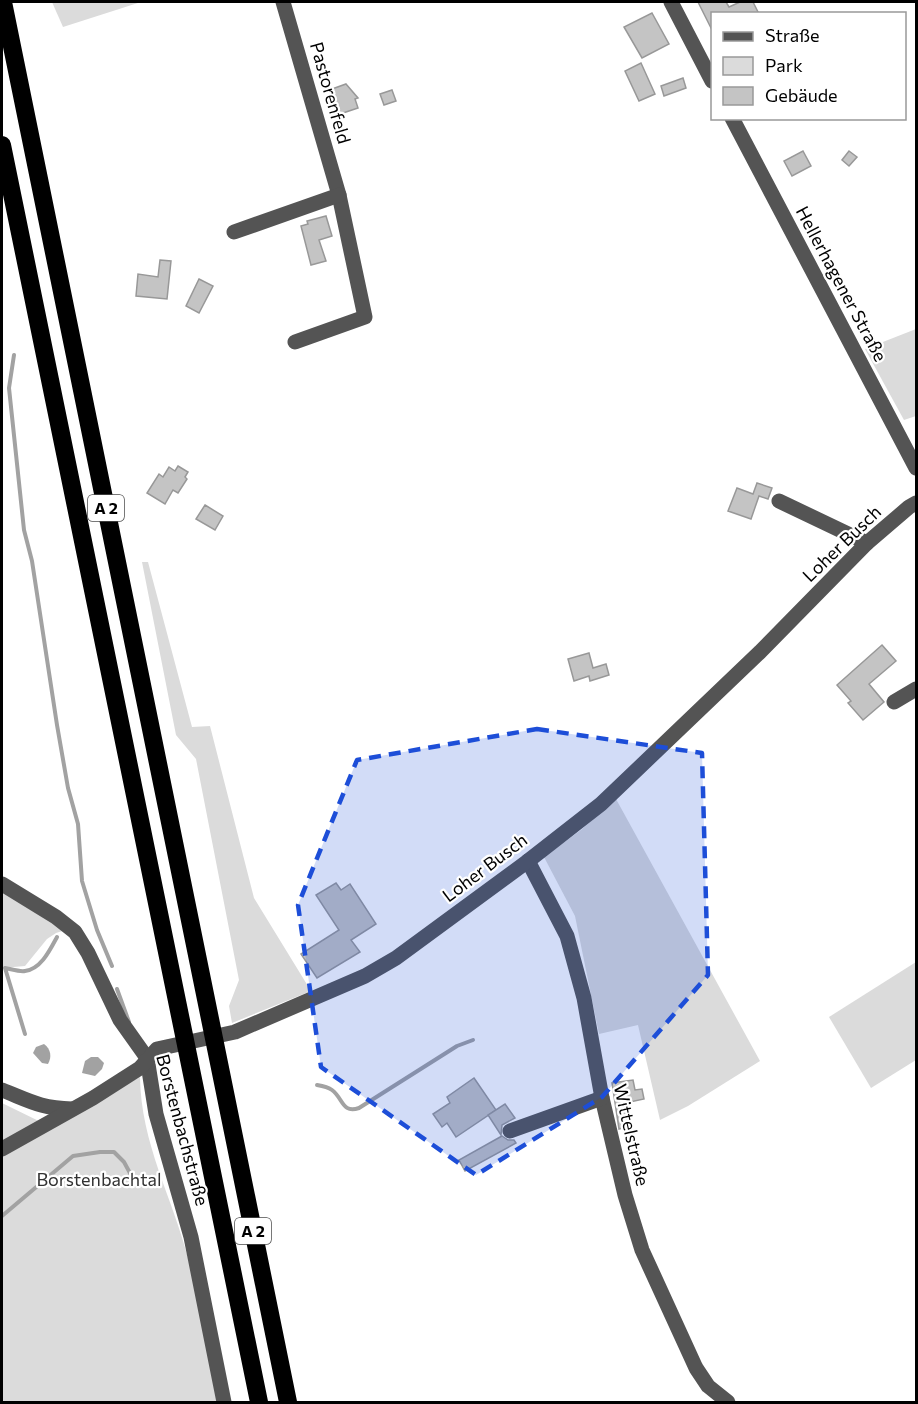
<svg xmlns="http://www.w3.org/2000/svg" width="918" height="1404" font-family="Commissioner,sans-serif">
  <rect width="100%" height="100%" fill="#fff"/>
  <g fill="#dbdbdb">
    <polygon points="52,2 141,2 63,27"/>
    <polygon points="916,329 916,416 904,420 865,349"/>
    <polygon points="142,562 148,562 192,727 210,726 254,898 311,991 232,1023 229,1006 239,980 196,759 176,735"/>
    <polygon points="616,799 760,1061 688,1106 660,1120 638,1025 599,1034 575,916 544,857 581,830"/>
    <polygon points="2,884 69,929 56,933 47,939 25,966 2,968"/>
    <polygon points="916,962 916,1060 871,1088 829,1017"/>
    <path d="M140,1077C141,1144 172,1196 188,1258C200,1306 209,1355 219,1402H2V1103L49,1126Z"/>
  </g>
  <g fill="#a2a2a2">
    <path d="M44,1044C51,1049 52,1057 48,1064L42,1063L33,1053L36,1047Z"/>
    <polygon points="91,1057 98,1057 104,1063 102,1069 95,1076 82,1073 85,1061"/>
  </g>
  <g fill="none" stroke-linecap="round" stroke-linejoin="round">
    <g stroke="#a2a2a2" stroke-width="4">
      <polyline points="14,355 9,388 24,530 32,561 57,725 68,788 78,824 82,881 97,930 112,966"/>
      <polyline points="117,989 129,1022"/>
      <path d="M25,1034L5,968C11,969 19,972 25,971C41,969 50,950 57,937"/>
      <path d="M317,1085C323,1086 328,1087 332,1090C343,1098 342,1114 359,1108L457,1046L473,1040"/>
      <polyline points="2,1216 73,1156 100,1152 114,1152 124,1162 137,1186"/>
    </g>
  </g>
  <g fill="#c4c4c4" stroke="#989898" stroke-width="1.5">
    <polygon points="698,2 726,2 729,7 740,2 753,2 759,14 712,14 712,30"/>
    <polygon points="652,13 669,44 642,58 624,27"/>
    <polygon points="641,63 655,94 639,101 625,71"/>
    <polygon points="683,78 686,88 664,96 661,86"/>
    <polygon points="346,84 358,98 355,99 358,108 340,114 332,89"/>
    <polygon points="392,90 396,101 384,105 380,94"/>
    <polygon points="803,151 811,166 792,176 784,161"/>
    <polygon points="849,151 857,157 849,166 842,160"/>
    <polygon points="326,216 332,236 319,240 326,261 311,265 301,226 308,224 307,221"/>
    <polygon points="160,260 171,261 167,299 136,296 138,274 158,277"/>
    <polygon points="199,279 213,286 199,313 186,306"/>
    <polygon points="178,466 188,472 185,477 187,479 178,493 173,490 165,504 147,493 159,474 163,477 169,467 175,471"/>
    <polygon points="757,483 772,488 768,499 759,496 751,519 728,511 737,488 753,494"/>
    <polygon points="205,505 223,516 215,530 196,519"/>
    <polygon points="882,645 896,661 869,684 884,702 863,720 848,703 851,701 837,685"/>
    <polygon points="589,653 593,668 606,664 609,675 590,681 589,676 574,681 568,659"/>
    <polygon points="336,883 341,890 350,884 376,924 351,940 360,952 317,978 301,954 339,930 316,895"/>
    <polygon points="474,1078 496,1110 456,1137 447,1123 442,1127 433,1114 450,1103 447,1097"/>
    <polygon points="633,1080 635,1090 642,1089 644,1099 625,1103 630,1126 619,1129 612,1083"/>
    <polygon points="505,1104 515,1118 502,1125 501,1135 488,1115"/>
    <polygon points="502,1136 508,1140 514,1140 516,1143 465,1171 459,1160"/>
  </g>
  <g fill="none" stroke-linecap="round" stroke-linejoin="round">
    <g stroke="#545454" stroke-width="15">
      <polyline points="283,2 339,195 365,317 295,342"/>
      <polyline points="671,2 712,81"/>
      <polyline points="732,118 916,468"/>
      <polyline points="234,232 339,195"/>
      <polyline points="779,501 867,543"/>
      <polyline points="894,702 916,689"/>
      <polyline points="528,861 567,936 584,998 602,1098 625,1195 642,1250 696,1368 708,1386 728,1402"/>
      <polyline points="2,884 56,917 75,932 88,953 120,1020 147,1058 156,1114 191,1237 224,1402"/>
      <path d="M2,1090C30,1101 40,1108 72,1109"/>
      <polyline points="510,1131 602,1098"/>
      <polyline points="2,1149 93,1098 140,1068 157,1049 235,1032 365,976 396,958 528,861 601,804 760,652 867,543 909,507 916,503"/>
    </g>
    <g stroke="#000" stroke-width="18">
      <polyline points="3,2 288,1402"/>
      <polyline points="2,145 259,1402"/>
    </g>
  </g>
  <path fill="#1d4ed8" fill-opacity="0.2" stroke="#1d4ed8" stroke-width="4.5" stroke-dasharray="12 8" stroke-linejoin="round" d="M537,729L702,753L708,975L602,1097L476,1175L321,1067L298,905L357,760Z"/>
  <g text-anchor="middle" stroke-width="4.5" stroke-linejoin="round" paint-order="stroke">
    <g fill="#fff" stroke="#4c4c4c" stroke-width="1.5">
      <rect x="88" y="495" width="36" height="26" rx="4.5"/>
      <rect x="235" y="1218" width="36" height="26" rx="4.5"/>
    </g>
    <g font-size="16" font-weight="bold" fill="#000">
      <text x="106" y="514">A 2</text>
      <text x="253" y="1237">A 2</text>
    </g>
    <g font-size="18" fill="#000" stroke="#fff">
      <text transform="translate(330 93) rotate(74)" y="6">Pastorenfeld</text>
      <text transform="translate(841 284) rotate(62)" y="6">Hellerhagener Straße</text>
      <text transform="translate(842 544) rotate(-44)" y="6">Loher Busch</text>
      <text transform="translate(485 868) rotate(-37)" y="6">Loher Busch</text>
      <text transform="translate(182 1130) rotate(75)" y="6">Borstenbachstraße</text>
      <text transform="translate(631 1135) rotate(77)" y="6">Wittelstraße</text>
    </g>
    <g font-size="18" fill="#323232" stroke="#fff">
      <text x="99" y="1186">Borstenbachtal</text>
    </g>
  </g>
  <rect width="918" height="1404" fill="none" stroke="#000000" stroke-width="6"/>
  <rect x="711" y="12" width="195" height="108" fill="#ffffff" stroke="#999999" stroke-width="1.5"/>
  <rect x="723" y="32" width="30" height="9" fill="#545454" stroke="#999999" stroke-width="1.5"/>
  <text x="765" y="42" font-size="18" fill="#000000">Straße</text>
  <rect x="723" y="57" width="30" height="18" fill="#dbdbdb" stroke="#999999" stroke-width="1.5"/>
  <text x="765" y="72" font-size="18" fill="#000000">Park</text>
  <rect x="723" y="87" width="30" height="18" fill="#c4c4c4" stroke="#999999" stroke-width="1.5"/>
  <text x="765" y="102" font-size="18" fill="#000000">Gebäude</text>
</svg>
